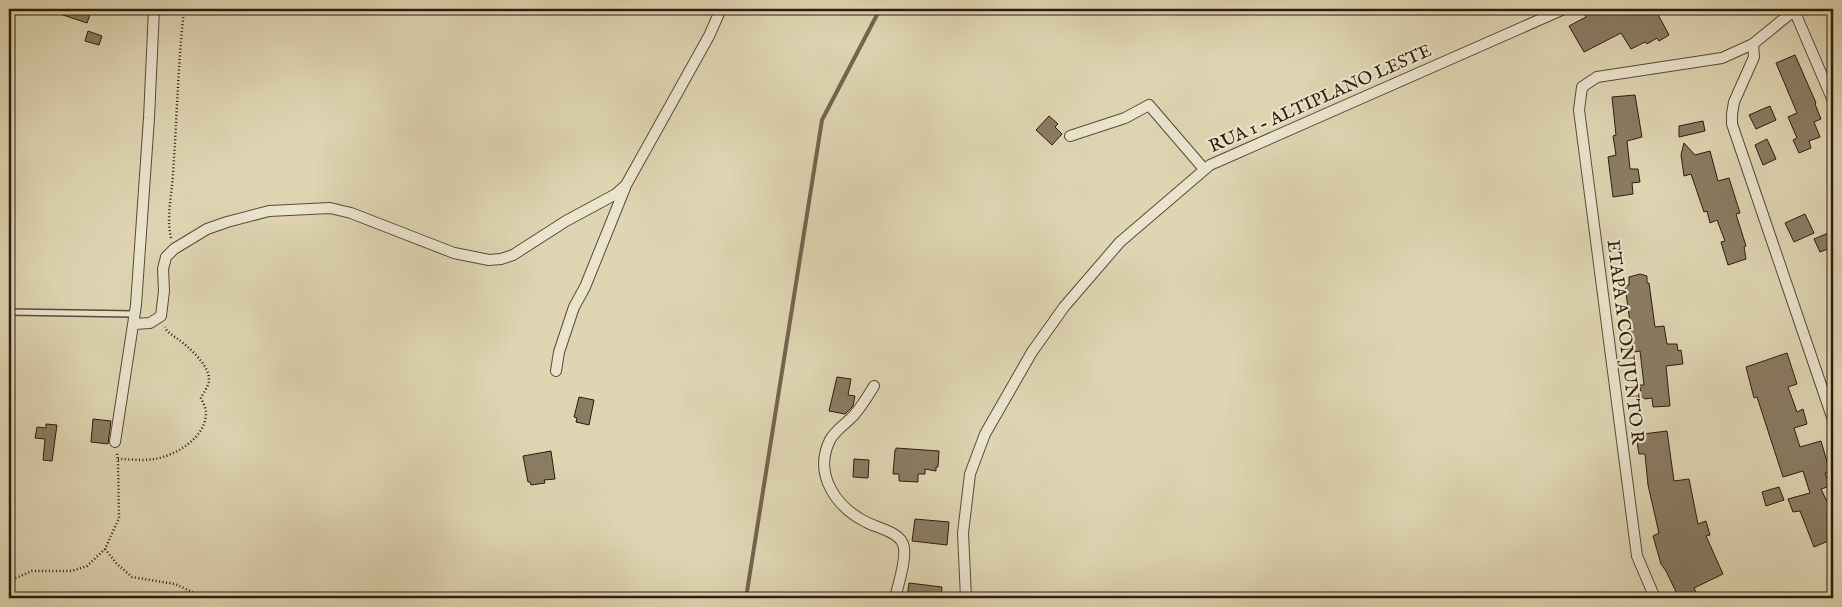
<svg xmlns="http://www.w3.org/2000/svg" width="1842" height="607" font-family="'IM FELL English',serif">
  <rect width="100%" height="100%" fill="#dfd5b2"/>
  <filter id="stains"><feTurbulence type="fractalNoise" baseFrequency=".004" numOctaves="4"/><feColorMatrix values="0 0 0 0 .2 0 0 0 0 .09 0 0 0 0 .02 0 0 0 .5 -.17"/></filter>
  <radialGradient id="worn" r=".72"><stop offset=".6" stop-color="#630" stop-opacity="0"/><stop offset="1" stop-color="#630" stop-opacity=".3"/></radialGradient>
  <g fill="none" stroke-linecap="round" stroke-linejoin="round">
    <polyline stroke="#74654e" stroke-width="4" points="746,598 822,120 880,9"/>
  </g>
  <g fill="#8a7c63" stroke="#2e1c0d">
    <polygon points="51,9 92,9 87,23 51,11"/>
    <polygon points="1582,9 1604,9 1607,14 1615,9 1655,9 1669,35 1659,41 1657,38 1647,44 1645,42 1631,49 1621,33 1584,52 1569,26 1586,17"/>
    <polygon points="88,31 102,36 99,45 85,41"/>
    <polygon points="1795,55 1816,103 1815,104 1821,119 1814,122 1820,137 1809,141 1811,148 1799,153 1793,140 1797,138 1788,117 1797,113 1776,63"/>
    <polygon points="1635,95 1642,137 1627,141 1630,169 1638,169 1640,182 1632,183 1633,194 1613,197 1608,157 1616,155 1613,136 1616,135 1612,97"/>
    <polygon points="1770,106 1776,120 1756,129 1749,115"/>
    <polygon points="1049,116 1058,124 1055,127 1062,134 1052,145 1036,130"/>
    <polygon points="1703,121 1705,131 1679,137 1679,126"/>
    <polygon points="1767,139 1776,159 1763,165 1755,145"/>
    <polygon points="1684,143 1695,155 1710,151 1718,181 1729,178 1740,213 1736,214 1746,246 1744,247 1746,259 1728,265 1721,242 1725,241 1717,220 1710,223 1707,211 1704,212 1691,174 1684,176 1681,155"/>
    <polygon points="1805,214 1814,233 1794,242 1785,223"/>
    <polygon points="1833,231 1833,247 1820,252 1814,239"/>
    <polygon points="1640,274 1647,276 1647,283 1649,283 1655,327 1664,326 1667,344 1677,344 1678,351 1681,350 1683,364 1666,366 1670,406 1653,407 1652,398 1645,399 1641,396 1640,385 1644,385 1640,351 1634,352 1625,286 1629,285 1629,277"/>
    <polygon points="1787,353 1797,384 1788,387 1797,412 1803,409 1807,424 1794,428 1800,447 1821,441 1830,472 1825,473 1830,486 1821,489 1831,510 1833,509 1833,539 1814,547 1800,511 1793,512 1788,499 1810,493 1803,471 1783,477 1757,397 1754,398 1746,367"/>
    <polygon points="837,377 851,379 848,395 855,396 853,406 845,414 829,411"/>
    <polygon points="579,397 594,400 589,425 576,422 577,418 574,417"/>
    <polygon points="93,419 111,421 108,444 91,442"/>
    <polygon points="46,424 57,425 52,461 43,460 45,439 35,438 37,427 46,428"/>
    <polygon points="1667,431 1674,481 1689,479 1698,524 1706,521 1710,535 1706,536 1723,574 1694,588 1696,592 1683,598 1679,598 1666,571 1661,564 1653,536 1659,533 1648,485 1645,454 1639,454 1637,442 1644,441 1643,434"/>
    <polygon points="896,448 939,451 938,467 936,467 936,471 925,469 925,474 918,474 918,482 899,481 899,474 893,474 895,450 896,450"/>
    <polygon points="551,451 555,479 544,480 545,483 531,485 530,482 528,482 523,456"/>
    <polygon points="854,459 869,460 868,478 853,477"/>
    <polygon points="1779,487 1784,500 1766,506 1762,492"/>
    <polygon points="915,519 949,522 947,545 912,541"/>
    <polygon points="909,583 942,587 941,598 907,598"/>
  </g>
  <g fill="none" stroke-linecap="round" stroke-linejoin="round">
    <g stroke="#5a4a36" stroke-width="8">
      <polyline id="lane" points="9,312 134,314"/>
    </g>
    <g stroke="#5a4a36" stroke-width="12">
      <g id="street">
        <polyline points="1794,10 1833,101"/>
        <polyline points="1753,44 1754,57 1734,102 1732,114 1732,124 1833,420"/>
        <polyline points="1070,136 1125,118 1149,105 1204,169"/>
        <polyline points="134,324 150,323 161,316 164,291 163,269 166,257 174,249 207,229 227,222 269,211 330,208 351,213 454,253 489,260 501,259 513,255 566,221 616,194 626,185 709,36 721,9"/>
        <polyline points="556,371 559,352 574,307 585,287 625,188"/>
        <path d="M874,386C868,396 862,406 854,415C847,423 835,430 830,440C813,474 836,507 866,522C877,528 896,531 902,542C909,553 898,585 895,598"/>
        <polyline points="115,442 136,305 149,118 154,9"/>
        <polyline points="966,598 963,533 970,474 985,434 1032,352 1064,307 1120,242 1210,165 1564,9"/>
        <polyline points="1655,598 1637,556 1579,110 1582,87 1597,77 1722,58 1753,44 1796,9"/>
      </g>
    </g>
    <g stroke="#2e1c0d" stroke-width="2.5" stroke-dasharray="1 2.5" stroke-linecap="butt">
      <path d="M171,238C166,217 172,195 173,173C177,118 178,64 184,9"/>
      <path d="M118,459C129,459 142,461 154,459C175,456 206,438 206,413C206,408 203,403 201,398C203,393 209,386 209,380C210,366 189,347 179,340C174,336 167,333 165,327"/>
      <polyline points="105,549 117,564 132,577 175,584 205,598"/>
      <polyline points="9,581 32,571 72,571 87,566 105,549 119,518 118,461 117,453"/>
      <polyline points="224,598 247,594 255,598"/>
    </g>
    <use href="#lane" stroke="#eae4cd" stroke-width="5"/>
    <use href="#street" stroke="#eae4cd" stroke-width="10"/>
  </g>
  <g text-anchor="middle" stroke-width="4.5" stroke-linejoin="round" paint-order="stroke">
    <g font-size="18" fill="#2e1c0d" stroke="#eae4cd">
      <text transform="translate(1320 98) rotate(-24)" y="6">RUA 1 - ALTIPLANO LESTE</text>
      <text transform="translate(1626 342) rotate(83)" y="6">ETAPA A CONJUNTO R</text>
    </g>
  </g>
  <rect width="1842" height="607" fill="none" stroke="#dfd5b2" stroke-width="30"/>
  <rect x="10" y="10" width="1822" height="587" fill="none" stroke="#2e1c0d" stroke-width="2.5"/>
  <rect x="15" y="15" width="1812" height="577" fill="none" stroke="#2e1c0d"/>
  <rect width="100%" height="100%" filter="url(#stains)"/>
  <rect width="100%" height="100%" fill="url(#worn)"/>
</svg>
